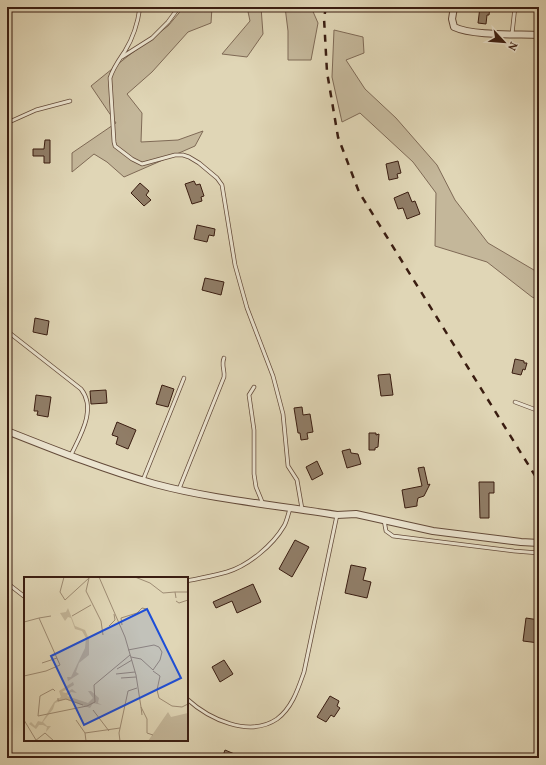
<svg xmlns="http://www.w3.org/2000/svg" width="546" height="765" font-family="Vollkorn,serif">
  <rect width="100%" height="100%" fill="#e0d6b6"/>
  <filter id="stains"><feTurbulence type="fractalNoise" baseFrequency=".005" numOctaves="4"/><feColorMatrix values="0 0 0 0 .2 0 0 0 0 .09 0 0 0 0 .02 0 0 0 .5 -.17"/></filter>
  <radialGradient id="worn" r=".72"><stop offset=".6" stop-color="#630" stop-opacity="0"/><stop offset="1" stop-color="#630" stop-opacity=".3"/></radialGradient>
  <g fill="#c4b79a" stroke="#7f6a56">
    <polygon points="184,7 212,7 211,23 188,32 152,72 127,94 142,113 141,142 178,140 203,131 195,146 124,177 107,162 94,154 72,172 72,153 116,123 91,86 128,56 168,26"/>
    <polygon points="247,7 261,7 263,34 247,57 222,54 250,21"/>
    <polygon points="285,7 311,7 318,23 311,60 288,60 288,31"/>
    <polygon points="334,30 363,37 364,53 346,60 365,89 396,118 437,165 455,200 488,243 539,273 539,300 532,297 487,262 435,246 436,193 413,162 360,113 342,122 332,77"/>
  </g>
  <g fill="#907d67" stroke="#3a1d11">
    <polygon points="480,7 490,7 489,15 487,15 486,24 478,23"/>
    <polygon points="45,140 50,140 50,163 44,163 44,156 33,156 33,149 44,149"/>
    <polygon points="398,161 401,173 397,174 398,178 389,180 386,164"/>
    <polygon points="194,181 196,185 200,184 204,196 201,197 202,201 192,204 185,184"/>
    <polygon points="140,183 149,191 146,195 151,200 144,206 131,193"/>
    <polygon points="408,192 412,202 415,201 420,214 407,219 403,208 398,209 394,198"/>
    <polygon points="197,225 215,229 214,236 209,235 207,242 194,239"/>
    <polygon points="205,278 224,282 221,295 202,290"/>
    <polygon points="35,318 49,321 47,335 33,332"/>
    <polygon points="515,359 524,361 524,363 527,363 525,370 523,369 521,375 512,373"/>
    <polygon points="390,374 393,395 381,396 378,375"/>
    <polygon points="162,385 174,389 168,407 156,404"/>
    <polygon points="106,390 107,403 91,404 90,391"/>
    <polygon points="36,395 51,397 48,417 37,415 38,411 34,411"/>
    <polygon points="302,407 303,415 310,414 313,432 307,433 308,439 301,440 300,433 298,433 294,408"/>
    <polygon points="117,422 136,430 128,449 116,444 118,437 112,435"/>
    <polygon points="369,433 376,433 376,435 379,434 378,447 375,448 375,450 369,450"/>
    <polygon points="350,449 351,453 358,454 361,464 347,468 342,451"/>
    <polygon points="317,461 323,474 312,480 306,467"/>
    <polygon points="424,467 428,485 430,484 424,496 418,498 417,503 417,506 405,508 402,490 422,486 418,468"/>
    <polygon points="479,482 494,482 494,493 489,493 489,518 480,518"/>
    <polygon points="295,540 309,547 292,577 279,569"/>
    <polygon points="351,565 366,568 363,580 371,582 367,598 345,593"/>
    <polygon points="253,584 261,602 237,613 232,601 216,608 213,602"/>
    <polygon points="526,618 539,620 539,643 523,641"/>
    <polygon points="224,660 233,674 220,682 212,667"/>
    <polygon points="330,696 339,701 337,706 340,708 334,717 331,715 326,722 317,717"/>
    <polygon points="225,750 244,758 222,758"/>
  </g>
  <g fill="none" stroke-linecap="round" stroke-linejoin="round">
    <g stroke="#644b3a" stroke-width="4.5">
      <g id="lane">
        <path d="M140,7C138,22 133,38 125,51C119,60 113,68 110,78L114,142L115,146L132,159L142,164L175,155H183L189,157L199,163L217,178L222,185L235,265L247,308L273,376L283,414L288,466L297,480L302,509"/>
        <polyline points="512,34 515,7"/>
        <polyline points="122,57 152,38 168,22 179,7"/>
        <polyline points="7,123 36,110 70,101"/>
        <path d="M7,331L81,389C97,409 80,436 71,455"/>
        <polyline points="254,387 249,395 254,430 254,474 256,487 263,504"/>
        <polyline points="515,402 539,411"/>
        <polyline points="143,480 184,378"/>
        <path d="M179,489L224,377C225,370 221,365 224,358"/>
        <polyline points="384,520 386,531 393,536 514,551 539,553"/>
        <path d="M187,581C200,578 214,576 227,572C248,566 273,545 284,526C287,521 288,514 290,509"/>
        <polyline points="7,583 25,597"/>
        <path d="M187,699C209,719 249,738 277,719C292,708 298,689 304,672L337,515"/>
      </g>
    </g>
    <g stroke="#644b3a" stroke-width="8">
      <g id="street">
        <path d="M454,7L452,19L454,27C473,36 516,34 539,35"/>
        <path d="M7,431C55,450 105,470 155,484C215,500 277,505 337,515L356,514L433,531L521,542L539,543"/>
      </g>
    </g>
    <use href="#lane" stroke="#ebe4d0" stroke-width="3"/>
    <use href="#street" stroke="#ebe4d0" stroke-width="6"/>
    <polyline stroke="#3a1d11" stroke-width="2.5" stroke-dasharray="7 7" stroke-linecap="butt" points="326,7 324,18 327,72 338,137 359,192 539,482"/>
  </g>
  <g transform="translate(24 577)">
    <rect width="164" height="164" fill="#e0d6b6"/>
    <path d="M44,31L51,49L61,53L65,62V78L55,86L52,95L55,97L44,104L43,100H47L61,71L62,61L58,54L51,52L47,41L44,40L41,44L36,36L42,35ZM49,105L50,108L38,115L42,116L48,112L53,116L47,115L43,119L64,126L69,121L64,114H67L75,121L74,126L78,128L69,126L66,131L41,122L31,126L29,132L19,145L23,149H27L22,155L23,150L19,148H15L12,152L5,147L7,145L11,149L14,144L18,145L30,125L37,120L35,114ZM144,135L147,140L164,136V163L124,164Z" fill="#c4b79a"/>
    <path fill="none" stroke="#9e8c74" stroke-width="1" d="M40,0L36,15L41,23L65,1M75,0L101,60L112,98L117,130M111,0L126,6L139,16L151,15L152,21M65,1L62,14L77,44L79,58M151,15H164M152,24L155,26L164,23M48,39L67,28M15,41L27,39M0,45L15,41L36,88L22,94L0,99M98,48L97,41L113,36L118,31L123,32M85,49L91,43L90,37M104,73L130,68L135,70L138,75L136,83L129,93L117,82L107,80M18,86L33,81M93,92L108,83M129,94L136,99L133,113L135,121L148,129L158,130L164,127M92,97L111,95M97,101L112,100M31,114L29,112L16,119L14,139L63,129L71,125L70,108L106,78M34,121V124L42,122L59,128M69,133L85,154M118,138L117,130L123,142V156L129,158M0,143L12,163M52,143L61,156L62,164M61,156L96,151M11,164L21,156L30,164M96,164L95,156L104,114L113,111"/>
    <path fill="#1d4ed8" fill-opacity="0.15" stroke="#1d4ed8" stroke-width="2" d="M123,32L157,101L60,148L27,79Z"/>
    <rect width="164" height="164" fill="none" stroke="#3a1d11" stroke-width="2"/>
  </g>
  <rect width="546" height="765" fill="none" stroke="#e0d6b6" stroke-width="24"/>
  <rect x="8" y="8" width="530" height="749" fill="none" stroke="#3a1d11" stroke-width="2"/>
  <rect x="12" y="12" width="522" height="741" fill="none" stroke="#3a1d11"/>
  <g transform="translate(504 42) rotate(116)" stroke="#ebe4d0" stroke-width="3" paint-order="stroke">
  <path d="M0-3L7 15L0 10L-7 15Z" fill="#3a1d11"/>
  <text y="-6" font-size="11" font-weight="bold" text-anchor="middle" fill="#3a1d11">N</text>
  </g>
  <rect width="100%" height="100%" filter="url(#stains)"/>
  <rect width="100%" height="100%" fill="url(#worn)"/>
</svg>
